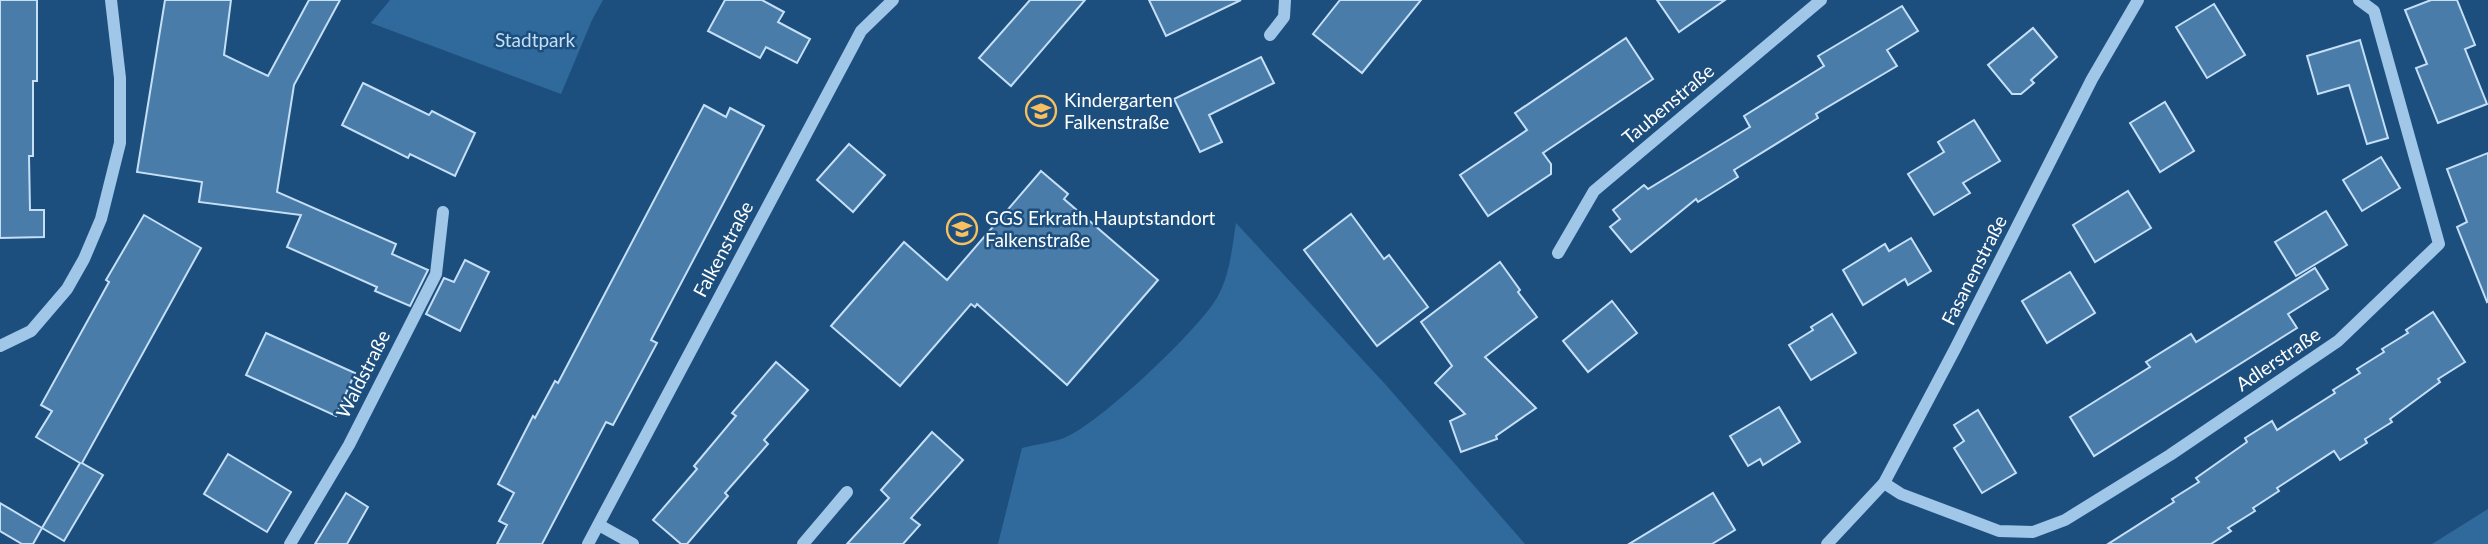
<svg xmlns="http://www.w3.org/2000/svg" width="2488" height="544" font-family="Lato,sans-serif">
  <rect width="100%" height="100%" fill="#1d4f7e"/>
  <g fill="#306a9c">
    <polygon points="390,0 603,0 592,20 561,94 371,23"/>
    <path d="M1236,223L1385,384L1525,544H998L1022,448C1036,444 1051,443 1064,438C1098,425 1201,328 1218,296C1230,274 1232,248 1236,223Z"/>
    <polygon points="2488,509 2488,544 2432,544"/>
  </g>
  <g fill="#4a7caa" stroke="#c4dff6" stroke-width="2">
    <polygon points="0,0 37,0 37,81 33,81 33,156 29,156 30,210 44,210 44,237 0,238"/>
    <polygon points="165,0 231,0 224,55 268,76 309,0 340,0 294,85 277,192 396,244 392,254 428,270 410,306 375,291 377,287 287,247 301,215 199,202 202,182 137,172"/>
    <polygon points="725,0 762,0 784,12 778,22 810,39 797,63 766,47 760,58 708,31"/>
    <polygon points="1030,0 1085,0 1011,86 979,58"/>
    <polygon points="1149,0 1241,0 1166,36"/>
    <polygon points="1340,0 1421,0 1362,73 1313,34"/>
    <polygon points="1657,0 1725,0 1679,32"/>
    <polygon points="2431,0 2457,0 2475,45 2465,49 2487,104 2438,123 2416,68 2427,64 2405,10"/>
    <polygon points="2214,4 2245,55 2207,78 2176,27"/>
    <polygon points="1902,6 1918,31 1887,50 1897,66 1816,114 1818,118 1734,170 1738,177 1698,202 1696,199 1631,252 1610,227 1620,219 1613,210 1644,185 1648,189 1750,127 1744,116 1824,66 1818,56"/>
    <polygon points="2033,28 2057,57 2031,80 2034,83 2021,94 2012,94 1988,65"/>
    <polygon points="1626,38 1653,79 1543,153 1551,164 1551,174 1488,216 1460,175 1527,130 1515,113"/>
    <polygon points="2360,40 2388,138 2367,144 2349,85 2318,94 2307,56"/>
    <polygon points="1261,57 1274,83 1209,115 1222,142 1200,152 1174,99"/>
    <polygon points="363,83 429,115 432,111 475,133 455,176 410,154 408,158 342,125"/>
    <polygon points="2165,102 2194,151 2160,172 2130,123"/>
    <polygon points="704,105 726,117 730,108 764,126 651,340 657,343 613,425 606,422 542,544 497,544 507,525 499,521 514,493 498,484 533,416 535,418 555,381 558,383"/>
    <polygon points="1974,120 2000,161 1963,183 1970,193 1934,215 1908,174 1944,152 1938,142"/>
    <polygon points="849,144 885,175 853,212 817,180"/>
    <polygon points="2488,153 2488,301 2487,302 2457,227 2467,222 2447,169"/>
    <polygon points="2381,157 2400,188 2362,211 2343,180"/>
    <polygon points="1041,171 1068,194 1064,199 1158,280 1067,385 977,304 975,307 971,304 900,386 831,326 904,242 947,280"/>
    <polygon points="2128,191 2151,228 2095,262 2073,225"/>
    <polygon points="2326,211 2347,245 2296,276 2275,242"/>
    <polygon points="1351,214 1384,259 1389,255 1428,307 1377,346 1304,250"/>
    <polygon points="144,215 201,248 82,463 103,475 64,541 42,528 80,463 36,437 52,411 41,405 109,282 106,280"/>
    <polygon points="1911,238 1931,271 1908,285 1905,279 1863,305 1843,270 1885,244 1889,251"/>
    <polygon points="465,260 489,272 460,331 426,314 444,278 454,282"/>
    <polygon points="1500,262 1520,290 1518,292 1537,317 1485,357 1536,408 1496,436 1497,439 1461,452 1450,421 1465,414 1435,383 1452,366 1421,322"/>
    <polygon points="2315,268 2328,289 2288,314 2297,328 2094,456 2070,417 2150,367 2146,362 2191,334 2196,342"/>
    <polygon points="2070,272 2095,313 2047,343 2022,301"/>
    <polygon points="1612,301 1637,333 1588,372 1563,341"/>
    <polygon points="2433,312 2465,362 2438,379 2440,382 2390,419 2392,422 2365,439 2367,443 2340,460 2334,451 2277,488 2279,491 2253,508 2255,511 2228,528 2231,531 2211,544 2108,544 2174,502 2172,499 2199,482 2196,478 2247,442 2245,438 2272,421 2277,430 2335,393 2333,390 2360,373 2357,369 2384,352 2382,349 2408,333 2406,330"/>
    <polygon points="1832,314 1856,353 1811,380 1789,345 1813,330 1811,327"/>
    <polygon points="266,333 355,373 336,416 246,375"/>
    <polygon points="776,362 808,390 764,440 768,444 725,493 728,496 687,544 681,544 653,520 697,469 694,466 736,416 732,413"/>
    <polygon points="1779,407 1800,442 1763,465 1760,459 1748,466 1730,436"/>
    <polygon points="1978,410 2016,473 1982,493 1954,448 1964,441 1954,425"/>
    <polygon points="932,432 963,460 911,518 920,525 903,544 847,544 889,498 881,490"/>
    <polygon points="228,454 291,492 267,532 204,494"/>
    <polygon points="346,493 368,507 347,544 315,544"/>
    <polygon points="1713,493 1735,530 1712,544 1629,544"/>
    <polygon points="0,503 42,528 33,544 22,544 0,531"/>
  </g>
  <g fill="none" stroke-linecap="round" stroke-linejoin="round">
    <g stroke="#a0c6e8" stroke-width="12">
      <polyline points="1270,35 1284,17 1285,0"/>
      <polyline points="1558,253 1594,191 1821,0"/>
      <polyline points="0,346 31,331 67,289 84,259 101,219 120,143 120,78 111,0"/>
      <polyline points="1884,483 1901,494 1999,531 2033,532 2065,520 2170,455 2338,341 2439,244 2374,11 2359,0"/>
      <polyline points="599,525 633,544"/>
      <polyline points="290,544 349,445 436,274 443,212"/>
      <polyline points="588,544 861,31 893,0"/>
      <polyline points="803,544 847,492"/>
      <polyline points="1827,544 1884,483 1955,349 2092,79 2138,0"/>
    </g>
  </g>
  <defs>
    <g id="school-ring" transform="scale(1.575)"><circle r="9.5" fill="#1d4f7e" stroke="#f7bf5f" stroke-width="1.5"/><path d="M0-5L7-2L0 1L-7-2ZM-4 1L0 2.5L4 1V4Q0 6-4 4Z" fill="#f7bf5f"/></g>
  </defs>
  <g fill-rule="evenodd">
    <use href="#school-ring" x="1041" y="111"/>
    <use href="#school-ring" x="962" y="229"/>
  </g>
  <g text-anchor="middle" stroke-width="5" stroke-linejoin="round" paint-order="stroke">
    <g font-size="19" fill="#c4dff6" stroke="#1d4f7e">
      <text x="535" y="47">Stadtpark</text>
    </g>
    <g font-size="19" fill="#fff" stroke="#1d4f7e" text-anchor="start">
      <text x="1064" y="107">Kindergarten<tspan x="1064" dy="22">Falkenstraße</tspan></text>
      <text x="985" y="225">GGS Erkrath Hauptstandort<tspan x="985" dy="22">Falkenstraße</tspan></text>
    </g>
    <g font-size="19" fill="#fff" stroke="#1d4f7e">
      <text transform="translate(1668 104) rotate(-40)" y="7">Taubenstraße</text>
      <text transform="translate(723 249) rotate(-62)" y="7">Falkenstraße</text>
      <text transform="translate(1974 270) rotate(-63)" y="7">Fasanenstraße</text>
      <text transform="translate(2278 359) rotate(-34)" y="7">Adlerstraße</text>
      <text transform="translate(363 374) rotate(-63)" y="7">Waldstraße</text>
    </g>
  </g>
</svg>
